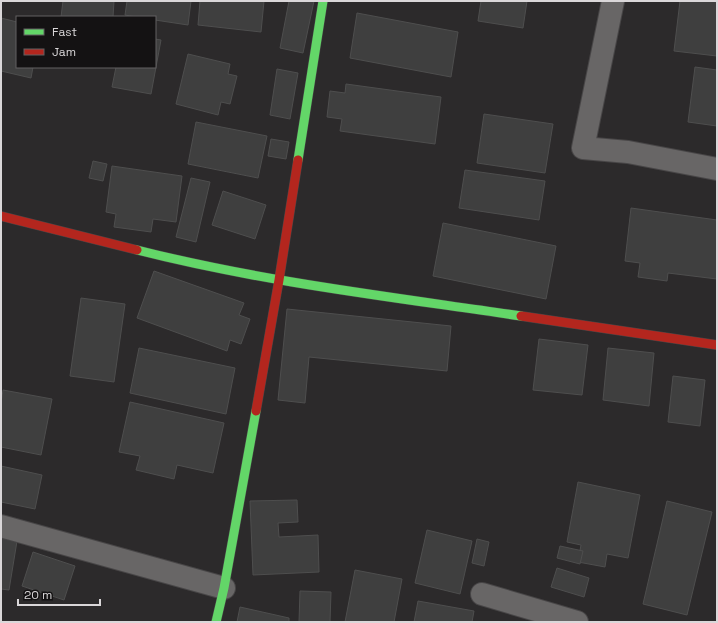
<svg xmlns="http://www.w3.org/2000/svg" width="718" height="623" font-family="'Space Grotesk',sans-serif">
  <rect width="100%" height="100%" fill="#2c2a2b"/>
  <g fill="#3f3f3f" stroke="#4e4e4e">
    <polygon points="63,1 114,1 113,17 61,17"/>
    <polygon points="127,1 191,1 188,25 155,20 155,17 136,17 125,15"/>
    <polygon points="200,1 264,1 261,32 198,25"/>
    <polygon points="289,1 314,1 303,53 280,48"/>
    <polygon points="481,1 527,1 523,28 478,21"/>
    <polygon points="680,1 709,1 717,2 717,56 674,51"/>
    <polygon points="357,13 458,32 451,77 350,58"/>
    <polygon points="1,18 17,22 17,67 33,67 31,78 1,71"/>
    <polygon points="155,39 161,40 151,94 112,87 116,67 155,67"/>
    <polygon points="188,54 230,64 228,74 237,76 230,104 221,102 218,115 176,104"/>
    <polygon points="695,67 717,70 717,126 688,122"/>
    <polygon points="277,69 298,73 290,119 270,115"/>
    <polygon points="346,84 441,97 435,144 340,131 342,119 327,117 330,91 345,93"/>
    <polygon points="484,114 553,124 545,173 477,163"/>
    <polygon points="196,122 267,136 258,178 188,164"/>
    <polygon points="271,139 289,142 286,159 268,156"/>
    <polygon points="93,161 107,164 103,181 89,178"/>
    <polygon points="112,166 182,176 176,222 153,219 151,232 114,227 116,214 106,212"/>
    <polygon points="465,170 545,181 539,220 459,208"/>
    <polygon points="191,178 210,182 196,242 176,237"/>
    <polygon points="223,191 266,205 255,239 212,225"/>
    <polygon points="631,208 717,220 717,279 668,273 667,281 638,277 640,263 625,261"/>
    <polygon points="443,223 556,246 546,299 433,276"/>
    <polygon points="154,271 244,303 239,315 250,319 241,344 230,340 227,351 137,318"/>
    <polygon points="81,298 125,304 114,382 70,376"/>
    <polygon points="287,309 451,326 447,371 309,357 305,403 278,400"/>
    <polygon points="539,339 588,345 582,395 533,390"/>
    <polygon points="139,348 235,368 226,414 130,393"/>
    <polygon points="608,348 654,353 649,406 603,400"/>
    <polygon points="673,376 705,380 700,426 668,422"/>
    <polygon points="3,390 52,399 41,455 1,447 1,403"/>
    <polygon points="130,402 224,423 213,473 177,465 174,479 136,470 140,456 119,452"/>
    <polygon points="1,466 42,475 35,509 1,502"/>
    <polygon points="578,482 640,495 628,558 607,554 605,567 578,562 581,545 567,542"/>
    <polygon points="297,500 298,522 278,523 279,537 318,535 319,572 253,575 250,501"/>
    <polygon points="667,501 712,512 687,615 643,604"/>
    <polygon points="427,530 472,541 460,594 415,583"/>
    <polygon points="1,532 18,535 9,590 1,589"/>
    <polygon points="477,539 489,542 484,566 472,563"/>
    <polygon points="560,546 583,551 580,564 557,558"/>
    <polygon points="33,552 75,566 64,600 22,586"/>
    <polygon points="557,568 589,578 584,597 551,587"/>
    <polygon points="355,570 402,579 394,622 345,622"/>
    <polygon points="300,591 331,592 330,622 299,622"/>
    <polygon points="418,601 474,611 472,622 414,622"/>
    <polygon points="240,607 289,618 289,622 237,622"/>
  </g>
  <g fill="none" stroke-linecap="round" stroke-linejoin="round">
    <g stroke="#484647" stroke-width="24">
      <g id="street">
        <polyline points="613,1 583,148 628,152 717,169"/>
        <polyline points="1,526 224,588"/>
        <polyline points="482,594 577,622"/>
      </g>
    </g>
    <g stroke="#484647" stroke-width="10">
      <g id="fast">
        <polyline points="298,160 323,1"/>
        <path d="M137,250C263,282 393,297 521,316"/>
        <polyline points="216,622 224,588 256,411"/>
      </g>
    </g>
    <g stroke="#484647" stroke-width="10">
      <g id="jam">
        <polyline points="1,216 137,250"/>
        <polyline points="521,316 717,345"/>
        <polyline points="256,411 279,280 298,160"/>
      </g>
    </g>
    <use href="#street" stroke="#686666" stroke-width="22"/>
    <use href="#fast" stroke="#63d668" stroke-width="9"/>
    <use href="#jam" stroke="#b3261e" stroke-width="9"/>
  </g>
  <rect width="718" height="623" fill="none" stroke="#dad7d9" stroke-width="4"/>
  <rect x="16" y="16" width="140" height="52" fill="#141213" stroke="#636162"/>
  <rect x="24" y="29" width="20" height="6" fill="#63d668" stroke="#636162"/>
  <text x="52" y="36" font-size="12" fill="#dad7d9">Fast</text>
  <rect x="24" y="49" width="20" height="6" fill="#b3261e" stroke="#636162"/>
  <text x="52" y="56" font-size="12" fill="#dad7d9">Jam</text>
  <path d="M18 599v6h82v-6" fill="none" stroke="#dad7d9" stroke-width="2"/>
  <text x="24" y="599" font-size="12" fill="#dad7d9" stroke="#141213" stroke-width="3" paint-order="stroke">20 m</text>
</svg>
